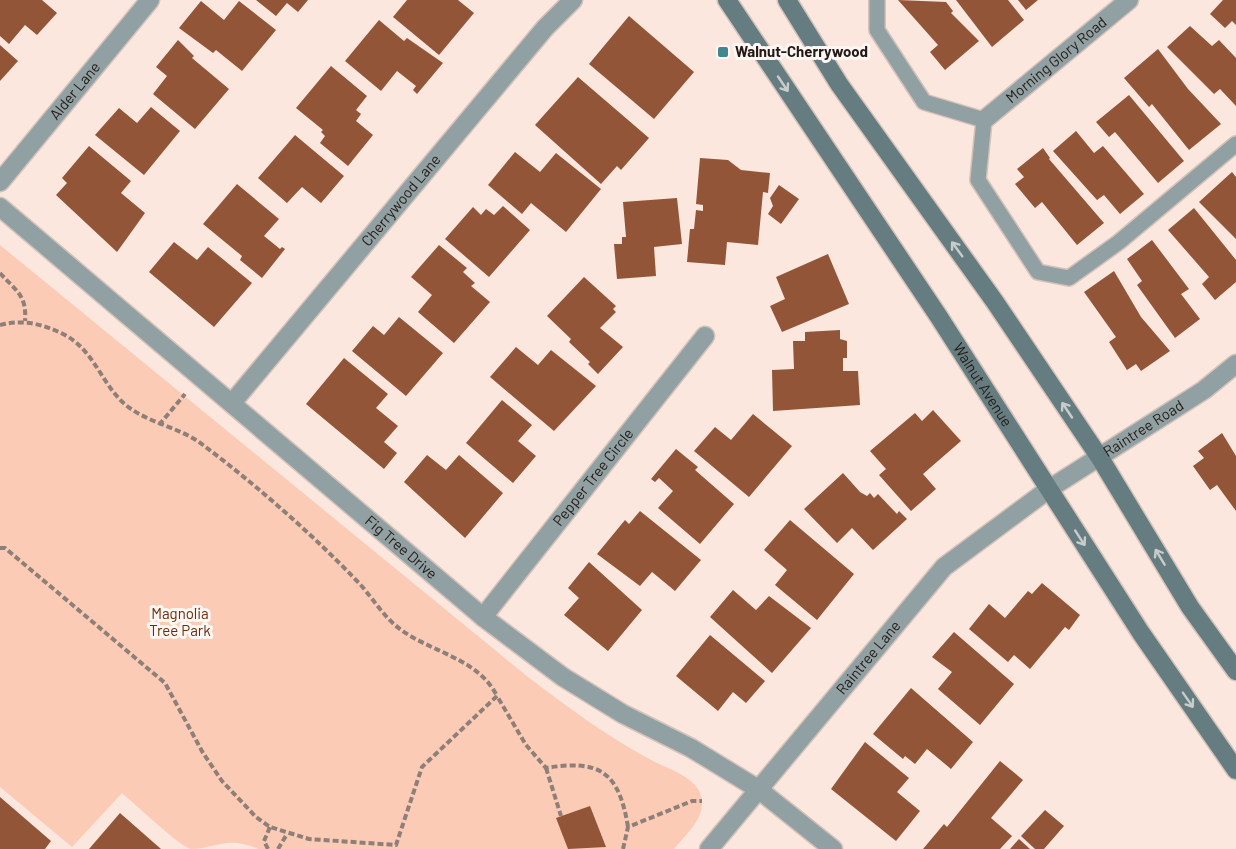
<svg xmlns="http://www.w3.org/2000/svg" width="1236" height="849" font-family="Barlow,sans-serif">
  <rect width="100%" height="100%" fill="#fbe7de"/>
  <path fill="#fccbb5" d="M0,245L528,677C569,708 609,738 655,762C669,769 694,777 700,793C709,815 686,834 674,849H258C227,835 215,849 191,849C180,847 134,803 122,793L72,847L0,787Z"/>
  <g fill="#935538">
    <polygon points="0,0 42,0 57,13 37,35 25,25 9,44 0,36"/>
    <polygon points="256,0 308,0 298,12 287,3 276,16"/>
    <polygon points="407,0 458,0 474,13 439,55 393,17"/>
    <polygon points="898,0 946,2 953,11 951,13 979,41 945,70 930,52 938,45"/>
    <polygon points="956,0 1008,0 1024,20 992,47"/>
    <polygon points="1018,0 1038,0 1026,10"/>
    <polygon points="1223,0 1236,0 1236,25 1232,21 1225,28 1210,14"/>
    <polygon points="201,1 224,20 239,1 276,30 242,71 216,50 213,53 179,28"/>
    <polygon points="629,16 694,72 654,119 589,64"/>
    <polygon points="379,20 404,41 407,38 443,63 417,94 413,90 416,86 397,71 381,91 345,61"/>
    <polygon points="1190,26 1212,46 1219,40 1236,58 1236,106 1220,89 1214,94 1167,47"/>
    <polygon points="178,40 194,56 192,58 229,89 195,129 153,94 167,76 156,67"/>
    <polygon points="0,45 18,61 0,81"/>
    <polygon points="1158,49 1188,89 1221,124 1189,150 1152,104 1149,107 1124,78"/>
    <polygon points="331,66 367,96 356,110 361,114 356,121 373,135 348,166 320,143 325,136 321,132 323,130 296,108"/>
    <polygon points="578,77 649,138 621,170 617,166 601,184 535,125"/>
    <polygon points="1129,95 1184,161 1158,183 1115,132 1109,137 1096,122"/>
    <polygon points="151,107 180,131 144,175 95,135 119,108 137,123"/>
    <polygon points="1076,131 1094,153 1103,146 1144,194 1120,214 1104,195 1097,200 1053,151"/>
    <polygon points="295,135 344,176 321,203 302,187 287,203 258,178"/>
    <polygon points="89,146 131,181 121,193 145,213 117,252 56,195 67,183 62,178"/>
    <polygon points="1043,148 1050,158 1049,159 1104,223 1077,245 1042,202 1035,208 1015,184 1024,177 1017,169"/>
    <polygon points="515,152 540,172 556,153 601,189 566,232 531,203 522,214 488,185"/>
    <polygon points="700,158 728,160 741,170 770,173 768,193 763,192 758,245 727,242 725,265 687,262 690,229 694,229 696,210 703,211 703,205 696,204"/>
    <polygon points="1232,172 1236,177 1236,239 1199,202"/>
    <polygon points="237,184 279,219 264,236 280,249 282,247 285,249 262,278 240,260 242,256 203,224"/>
    <polygon points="779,185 799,199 781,224 768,214 773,206 770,198"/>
    <polygon points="677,198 682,244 654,247 656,276 617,279 614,244 622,244 622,237 626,237 623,202"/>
    <polygon points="503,206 530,230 489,277 445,239 473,207 481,215 486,209 494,215"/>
    <polygon points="1194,208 1236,260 1236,282 1215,300 1202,284 1209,277 1168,230"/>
    <polygon points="1152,240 1189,289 1181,294 1200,319 1175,338 1137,285 1142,281 1127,259"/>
    <polygon points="174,242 197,260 208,247 252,283 214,327 149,272"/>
    <polygon points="439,245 467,268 463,272 475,283 471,286 490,302 454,343 418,312 432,295 411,277"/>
    <polygon points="828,254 849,304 782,332 770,306 785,299 776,277"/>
    <polygon points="1114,271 1141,317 1170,351 1141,371 1136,364 1127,370 1109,342 1116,337 1084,292"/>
    <polygon points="584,277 616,306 613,309 616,312 600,328 623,347 598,374 588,364 590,362 569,342 571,339 547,316"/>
    <polygon points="399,317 443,353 406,396 352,351 373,326 384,335"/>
    <polygon points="840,330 840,339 847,341 847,358 843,358 843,371 858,371 860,405 773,411 772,370 794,369 793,341 805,341 805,332"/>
    <polygon points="516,347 538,365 551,350 596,386 554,431 490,377"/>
    <polygon points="344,358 388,394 376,408 398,426 384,442 397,453 384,469 306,404"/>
    <polygon points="502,400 532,425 518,441 536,456 513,483 466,443"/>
    <polygon points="933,410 961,441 923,474 936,489 911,511 879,475 886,469 870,451 915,413 922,421"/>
    <polygon points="753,414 792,446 749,497 694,451 715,427 731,440"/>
    <polygon points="1222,433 1236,456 1236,511 1217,485 1210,490 1193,466 1204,458 1198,451"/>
    <polygon points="676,449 698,467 695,470 734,504 700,544 658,508 673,491 659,478 655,482 651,479"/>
    <polygon points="427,455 446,470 459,455 503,493 465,538 404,482"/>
    <polygon points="843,473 860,492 867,496 870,493 874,498 878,494 897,514 899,511 907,519 873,550 852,528 837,543 804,509"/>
    <polygon points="640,511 701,560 675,591 652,572 640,586 597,554 625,520 629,524"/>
    <polygon points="790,520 854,574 817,620 775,585 787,570 764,550"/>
    <polygon points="589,562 642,610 608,651 564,615 579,598 568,588"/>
    <polygon points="1042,583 1080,615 1069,630 1065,627 1030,669 1014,655 1008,662 969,629 989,604 1005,618 1028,591 1032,594"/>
    <polygon points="733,590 756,610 769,596 811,628 772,673 710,617"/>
    <polygon points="954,632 1014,684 980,725 938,689 952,672 932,657"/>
    <polygon points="710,635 765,681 746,703 733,692 718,711 676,676"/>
    <polygon points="911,688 973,742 951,769 927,749 915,764 905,756 903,759 873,734"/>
    <polygon points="865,742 909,778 897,792 920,811 896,841 831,789"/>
    <polygon points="1000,761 1023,780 991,818 1012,836 1000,849 923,849 944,824 947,827"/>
    <polygon points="0,797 51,841 45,849 0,849"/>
    <polygon points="590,806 606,847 568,849 556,818"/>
    <polygon points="1045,810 1064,826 1044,849 1035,849 1021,836"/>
    <polygon points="120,813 161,849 89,849"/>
    <polygon points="1019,839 1030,849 1010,849"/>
  </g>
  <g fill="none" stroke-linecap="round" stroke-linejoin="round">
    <g stroke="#d4c2ba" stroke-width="18">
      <polyline id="lane" points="877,0 877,30 924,102 984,120 978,180 1038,272 1069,278 1119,242 1236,144"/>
    </g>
    <g stroke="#d4c2ba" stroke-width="21">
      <g id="street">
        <path id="s1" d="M984,120L1129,0"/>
        <path id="s2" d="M0,182L150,0"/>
        <path id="s3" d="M0,207L483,617L563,677L623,714L691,748L758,789L833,849"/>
        <path id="s4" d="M232,403L545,28L573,0"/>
        <path id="s5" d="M483,617L705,336"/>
        <path id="s6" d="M709,849L944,567L1049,489L1204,390L1236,364"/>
      </g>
    </g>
    <g stroke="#d4c2ba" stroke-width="21">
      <g id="secondary">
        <path id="s7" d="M727,0L939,317L1141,633L1236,770"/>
        <polyline points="787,0 839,84 995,302 1100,458 1190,607 1236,671"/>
      </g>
    </g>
    <g stroke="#8e7f78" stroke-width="4" stroke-dasharray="6 3" stroke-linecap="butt">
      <path d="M0,273C16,291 27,295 25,321"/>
      <path d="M0,325C23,319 44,324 65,335C95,351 102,386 127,406C150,424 180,427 203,445C255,484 312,534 356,580C370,594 380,612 395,625C426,652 477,656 497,696"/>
      <polyline points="159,425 185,394"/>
      <path d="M0,548H5L165,683L203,753L222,781L256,817L270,827L309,839L396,845L422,767L497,696L526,745L546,768C600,759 619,772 628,827"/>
      <polyline points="546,768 561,816"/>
      <polyline points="268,849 264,841 270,827"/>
      <polyline points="278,849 287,834"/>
      <polyline points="623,849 628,827 692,801 702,801"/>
    </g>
    <use href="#lane" stroke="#91a1a3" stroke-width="15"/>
    <use href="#street" stroke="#91a1a3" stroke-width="18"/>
    <use href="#secondary" stroke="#657d80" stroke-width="18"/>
  </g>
  <defs><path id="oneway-shaft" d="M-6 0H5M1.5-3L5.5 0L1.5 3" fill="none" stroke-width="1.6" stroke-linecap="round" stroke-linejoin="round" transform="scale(1.5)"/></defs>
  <g stroke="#c8cccb">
    <use href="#oneway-shaft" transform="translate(783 84) rotate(56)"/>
    <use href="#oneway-shaft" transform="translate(957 249) rotate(-126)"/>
    <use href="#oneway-shaft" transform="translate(1067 410) rotate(-124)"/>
    <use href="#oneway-shaft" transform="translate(1080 538) rotate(57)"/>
    <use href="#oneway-shaft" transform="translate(1160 557) rotate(-121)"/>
    <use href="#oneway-shaft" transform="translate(1188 700) rotate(55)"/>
  </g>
  <rect fill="#408790" stroke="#fef7f4" stroke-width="2" x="717" y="46" width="12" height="12" rx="3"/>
  <g text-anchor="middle" stroke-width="6" stroke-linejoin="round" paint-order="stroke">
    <g font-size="15" font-weight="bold" fill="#241914" stroke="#fef7f4" text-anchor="start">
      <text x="735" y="57">Walnut-Cherrywood</text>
    </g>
    <g font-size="15" fill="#241914" stroke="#fef7f4">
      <text dy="5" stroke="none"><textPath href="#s1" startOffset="94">Morning Glory Road</textPath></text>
      <text dy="5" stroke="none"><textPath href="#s2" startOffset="118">Alder Lane</textPath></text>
      <text dy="5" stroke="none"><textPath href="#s4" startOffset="264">Cherrywood Lane</textPath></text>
      <text dy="5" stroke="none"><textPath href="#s7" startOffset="462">Walnut Avenue</textPath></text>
      <text dy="5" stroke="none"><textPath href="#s6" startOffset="610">Raintree Road</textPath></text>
      <text dy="5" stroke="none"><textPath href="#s5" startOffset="178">Pepper Tree Circle</textPath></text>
      <text dy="5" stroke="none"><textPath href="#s3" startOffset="526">Fig Tree Drive</textPath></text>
      <text dy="5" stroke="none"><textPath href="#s6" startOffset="249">Raintree Lane</textPath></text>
    </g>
    <g font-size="15" fill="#692c0a" stroke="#fef7f4">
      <text x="180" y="619">Magnolia<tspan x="180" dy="17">Tree Park</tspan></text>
    </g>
  </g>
</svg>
